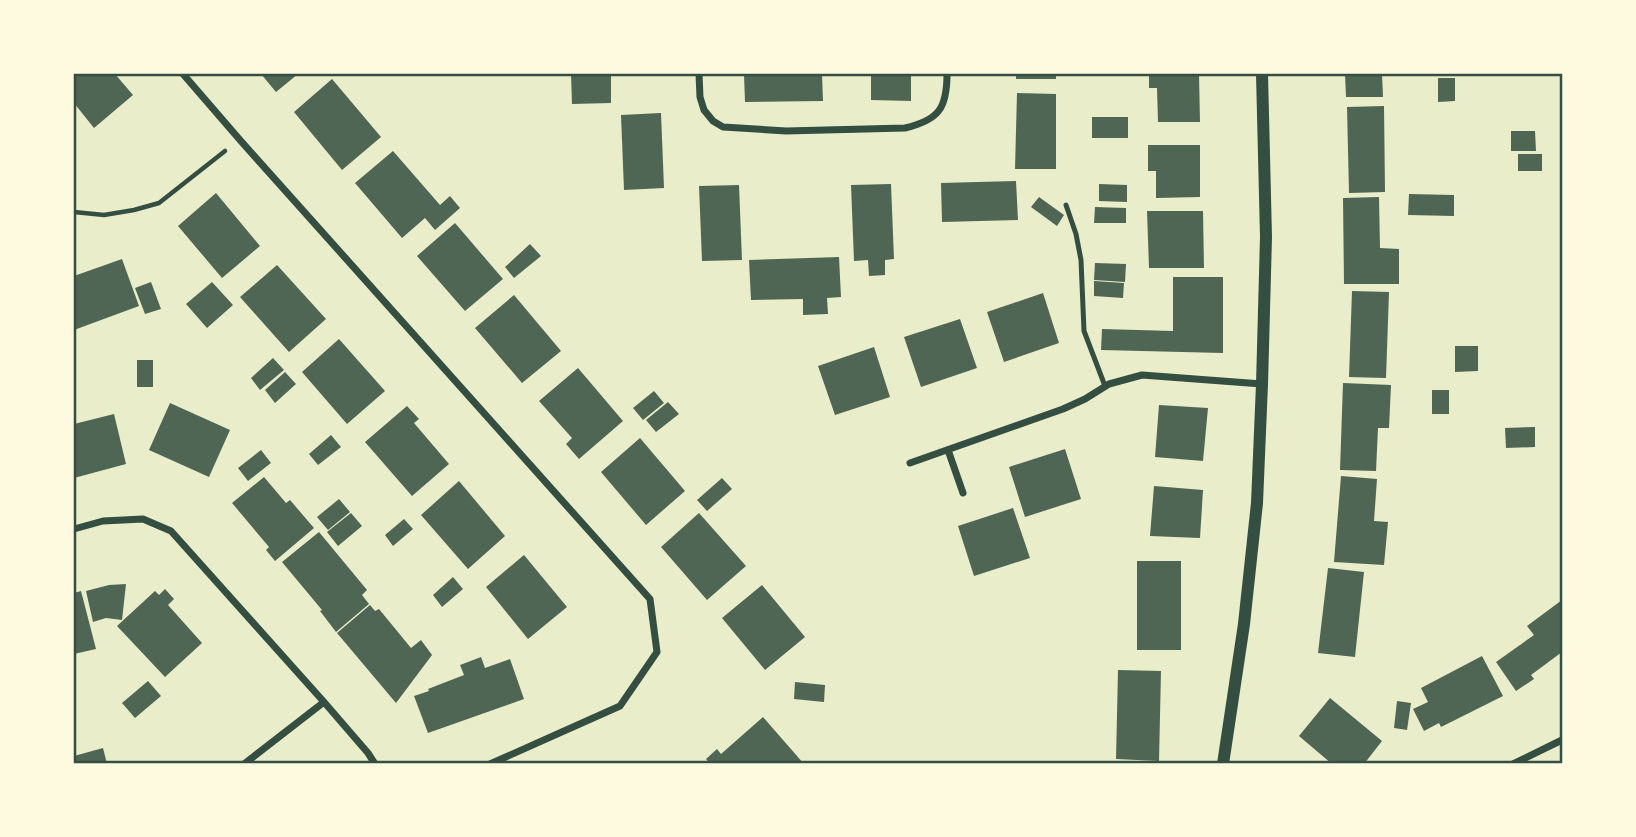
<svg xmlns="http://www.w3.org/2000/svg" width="1636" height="837" viewBox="0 0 1636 837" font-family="'Sofia Sans Condensed',sans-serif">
<rect width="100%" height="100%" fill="#e9edc9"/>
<path fill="#4f6655" d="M74,74H115L133,95L94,128L74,103Z
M261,74H298L276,92Z
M571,74H611V103L572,104Z
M744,74H822L823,101L745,102Z
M871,74H911V101L871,100Z
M1016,74H1056V79H1016Z
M1149,74H1199L1200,122H1158L1157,88H1149Z
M1345,74H1382L1383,97H1346Z
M1438,78H1455V101L1438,102Z
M332,79L381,137L342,170L294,112Z
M1017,93L1056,94V169H1015Z
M1384,106L1385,192L1349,193L1347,107Z
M661,113L664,188L624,190L621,115Z
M1092,117H1128V138H1092Z
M1511,131H1535L1536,151H1511Z
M1148,145H1200V197L1156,198V171H1148Z
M393,151L440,205L450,196L460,208L435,230L425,218L402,238L355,183Z
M1518,154H1542V171H1518Z
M1016,181L1018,220L942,222L941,183Z
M891,184L894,259L885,260V275L869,276L868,260L854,261L851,185Z
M1099,184L1127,185V202L1099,201Z
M739,185L742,260L702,261L699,186Z
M216,193L260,246L222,278L178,226Z
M1409,194L1454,195V216L1408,215Z
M1039,197L1064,215L1057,226L1031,207Z
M1379,197L1380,248L1399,249V284H1344L1343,198Z
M1095,207L1126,208V223H1094Z
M1147,211H1203L1204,268H1149Z
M455,223L503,279L465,311L417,256Z
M530,244L541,256L514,278L505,267Z
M839,257L841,297L827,298L828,314L803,315V299L751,300L749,260Z
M122,259L139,306L74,330V276Z
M1095,263L1126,264L1125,282L1094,280Z
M277,265L326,319L289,352L240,297Z
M1173,277H1223V353L1101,350L1102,329L1173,331Z
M1094,281L1124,283L1123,298L1094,296Z
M151,282L161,309L145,314L135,288Z
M212,282L233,305L207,328L186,304Z
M1352,291L1389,292L1386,378L1349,377Z
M1043,293L1059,343L1004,362L987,312Z
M514,295L561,351L522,383L475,328Z
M960,319L977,368L921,387L904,337Z
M339,339L385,391L347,424L302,372Z
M1455,346H1478V371L1455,372Z
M874,347L890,397L835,415L818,366Z
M273,358L284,370L260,390L251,378Z
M137,360H153V387H137Z
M578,368L623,421L579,459L566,444L572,438L539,401Z
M285,372L296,384L275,403L265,390Z
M1343,383L1391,385L1389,428H1378L1376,471L1340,470Z
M1432,390H1449V414H1432Z
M654,391L664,403L643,420L633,408Z
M668,402L679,414L656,432L646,420Z
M170,403L230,430L209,477L149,450Z
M1159,405L1208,408L1203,461L1155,457Z
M407,406L419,419L414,423L449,464L412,496L365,442Z
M114,414L126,464L74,478V424Z
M1535,427V447L1506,448L1505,428Z
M331,435L341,447L318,465L309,454Z
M640,438L685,491L646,525L601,472Z
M1065,449L1081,499L1025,517L1009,467Z
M261,450L271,463L248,481L238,468Z
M1341,476L1377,479L1374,521L1388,522L1384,565L1334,562Z
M264,477L286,503L290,500L314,528L275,561L266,550L269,547L232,503Z
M722,478L732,489L707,511L697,500Z
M459,481L505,536L468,569L421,515Z
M1154,486L1203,490L1200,538L1150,536Z
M339,499L350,512L328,530L317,517Z
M1013,508L1030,558L974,576L958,526Z
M351,513L362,526L338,546L327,532Z
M699,513L746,566L707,600L661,547Z
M404,519L413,529L393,546L385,535Z
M319,532L367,590L362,595L369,604L336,632L320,611L322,610L282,562Z
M524,555L567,607L528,639L486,587Z
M1137,561H1181V650H1137Z
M1328,568L1364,572L1355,657L1318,653Z
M453,577L463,589L442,607L433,595Z
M126,584L122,620L106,618L93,622L86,591L109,585Z
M762,585L805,637L765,670L722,618Z
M165,589L174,599L168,605L202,643L165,677L117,626L155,591L159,595Z
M81,591L96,649L74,654V593Z
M1562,600V652L1531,675L1534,679L1516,691L1496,662L1534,635L1527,626Z
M370,605L375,611L379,609L411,648L421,640L432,655L396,703L337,633Z
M1482,656L1503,696L1441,727L1439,723L1424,731L1413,709L1428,702L1421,688Z
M481,657L485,668L510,659L524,699L428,733L414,696L429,691L428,689L464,675L460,665Z
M1118,670L1161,671L1159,761L1116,759Z
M148,681L161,696L135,718L122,703Z
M795,682L825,685L824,702L794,699Z
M1330,698L1382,741L1364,764H1332L1299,736Z
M1397,701L1411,703L1407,730L1394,728Z
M763,717L804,764H710L706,759L717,749L721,754Z
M103,748L107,764H74V756Z"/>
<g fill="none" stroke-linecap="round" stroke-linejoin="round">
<path stroke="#344e41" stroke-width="4.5" d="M74,212L104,215L134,210L159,203L225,151"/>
<path stroke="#344e41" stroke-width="5" d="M1066,205L1076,234L1081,260L1084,331L1105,386"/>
<path stroke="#344e41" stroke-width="7" d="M183,74L240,140L650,599L657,652L620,706L490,764
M699,74L700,97L704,110L713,121L723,127L786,131L905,128C939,120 947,108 947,74
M948,450L963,493
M910,463L1063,409L1085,399L1109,384L1142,375L1262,384
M74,529L103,521L143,519L171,531L324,702L368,753L375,764
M244,764L324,702
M1513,764L1562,740"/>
<path stroke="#344e41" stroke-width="12" d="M1223,764L1244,624L1257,503L1262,384L1266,237L1262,74"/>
</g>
<rect width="1636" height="837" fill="none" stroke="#fefae0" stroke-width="150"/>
<rect x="75" y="75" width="1486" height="687" fill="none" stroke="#344e41" stroke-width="2.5"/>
</svg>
